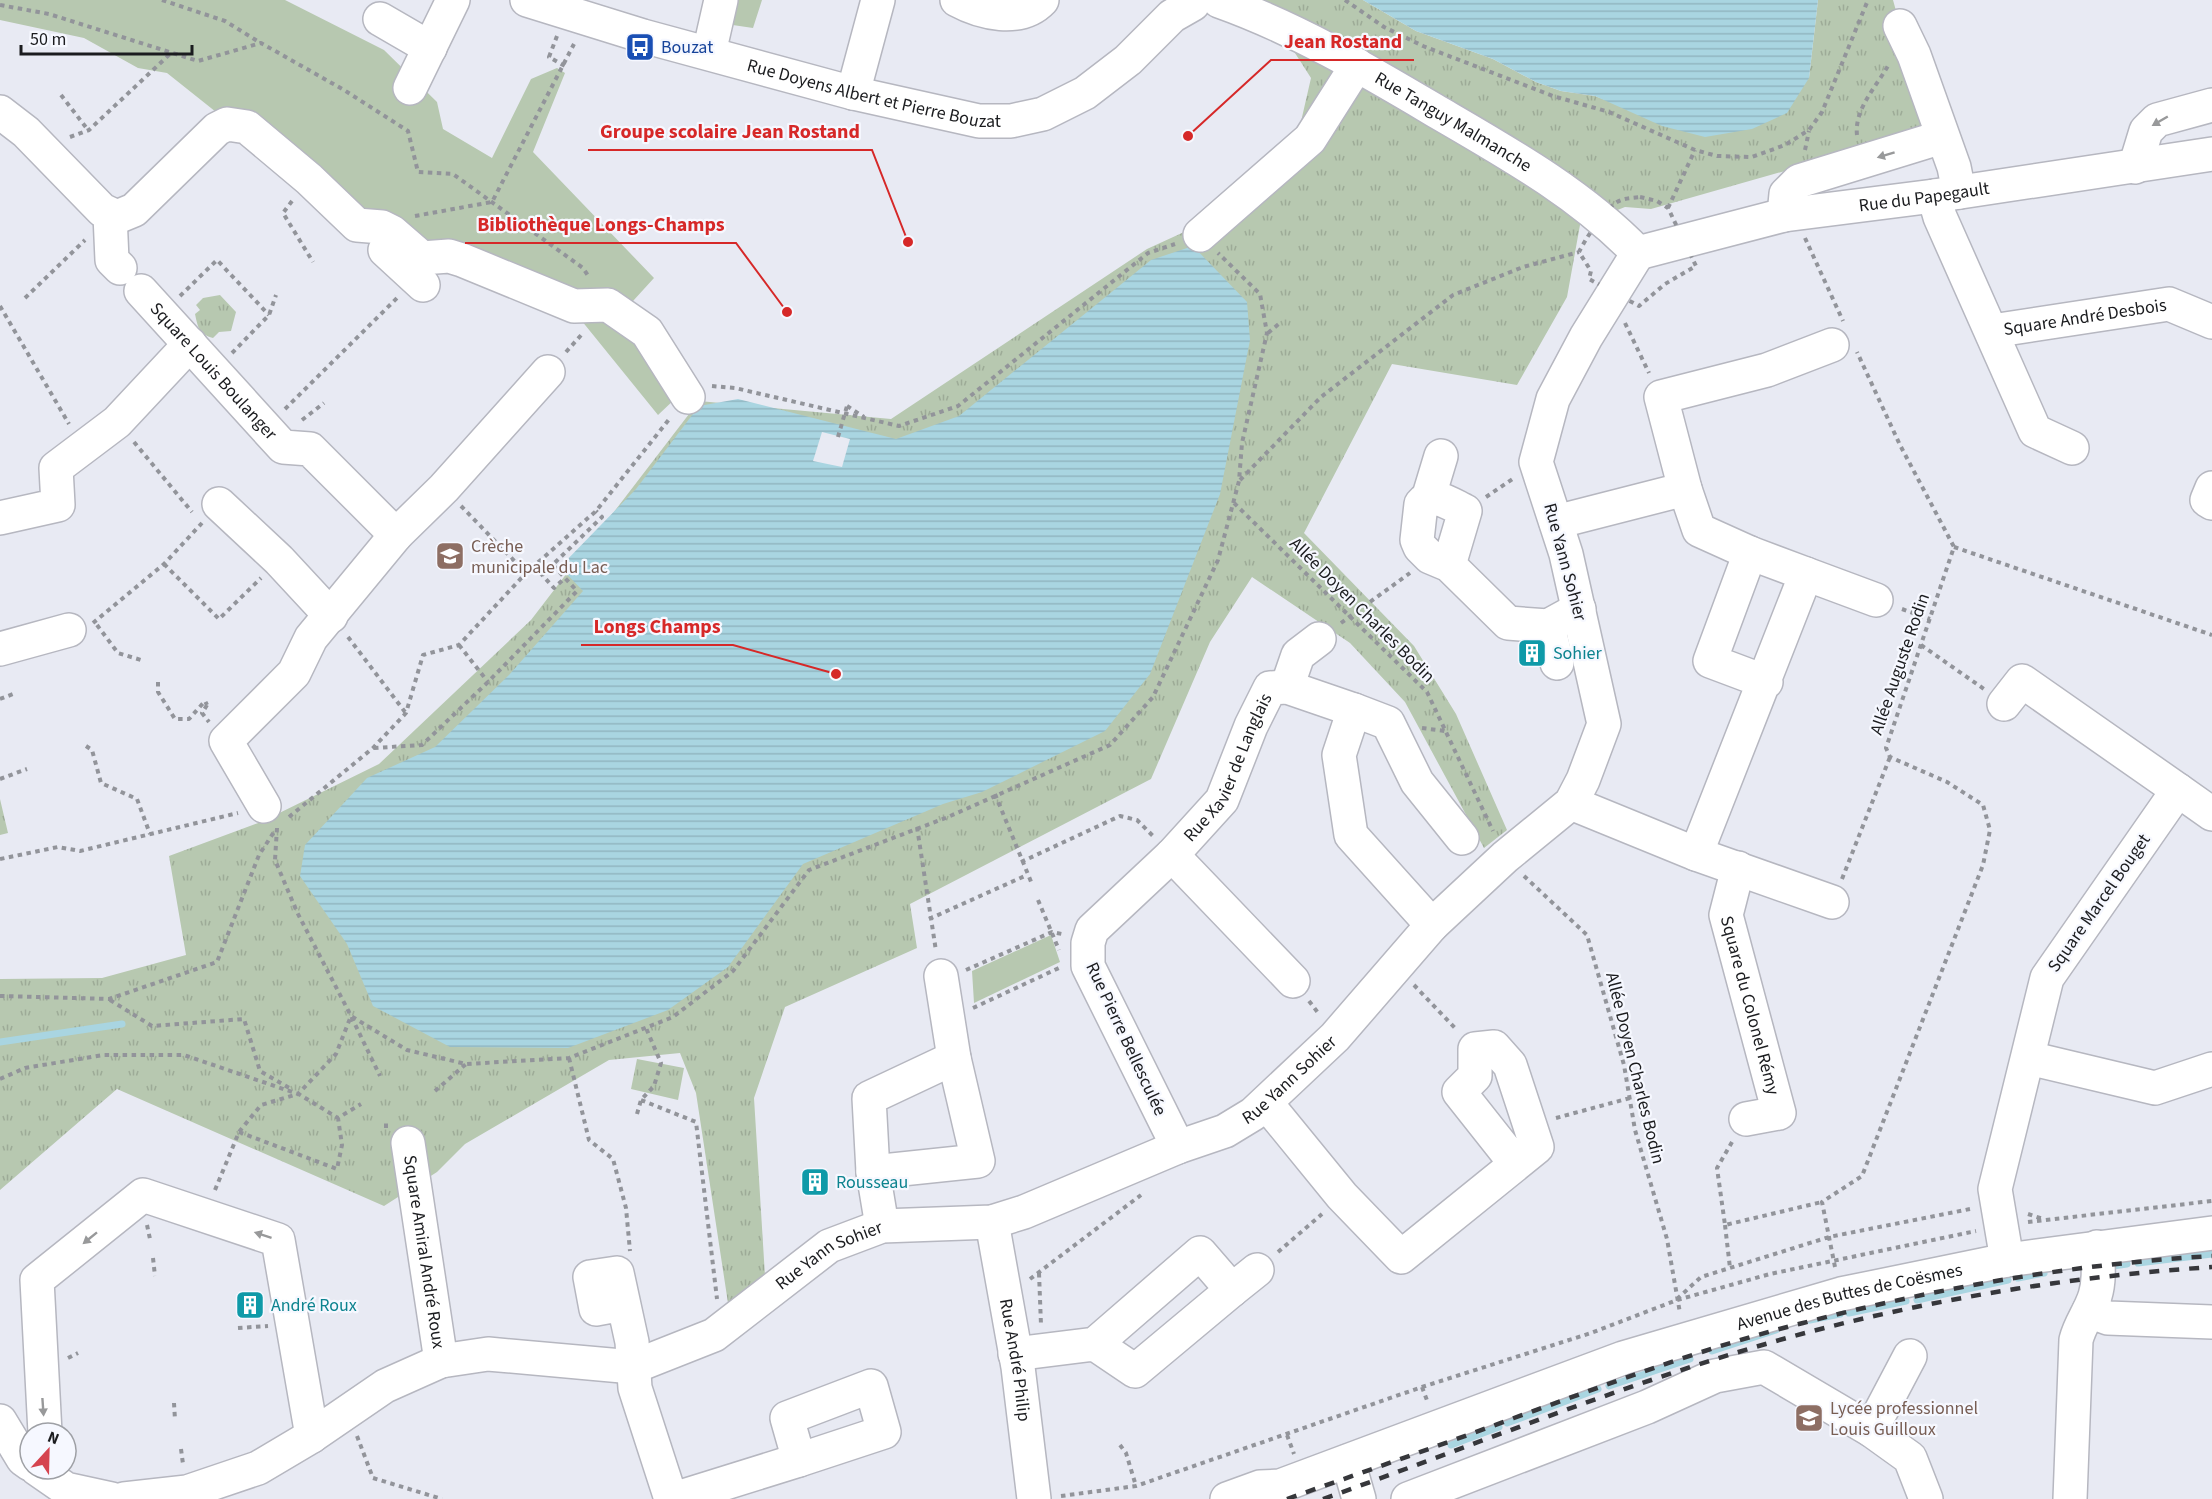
<svg xmlns="http://www.w3.org/2000/svg" width="2212" height="1499" viewBox="0 0 2212 1499" font-family="'Source Sans 3',sans-serif">
<defs>
<pattern id="park-tufts" width="24" height="20" patternUnits="userSpaceOnUse" patternTransform="scale(1.5)"><rect width="24" height="20" fill="#b7c8b0"/><path d="M3 7l-1-3M5 7V3M7 7l1-3M15 17l-1-3M17 17v-4M19 17l1-3" fill="none" stroke="#9dab97"/></pattern>
<pattern id="water-rules" width="6" height="5" patternUnits="userSpaceOnUse" patternTransform="scale(1.5)"><rect width="6" height="5" fill="#a9d5e1"/><path d="M0 2.5h6" fill="none" stroke="#91b6c1"/></pattern>
</defs>
<rect width="100%" height="100%" fill="#e8eaf3"/>
<path fill="#b7c8b0" d="M0,0H285L384,50L437,102L443,129L492,158L531,79L557,68L565,73L533,152L654,278L633,301L676,398L658,415L577,315L462,275L340,198L216,112L167,73L138,68L84,38L0,20Z
M731,0H762L753,28L726,24Z
M1051,935L1060,962L974,1003L972,971Z"/>
<path fill="url(#park-tufts)" d="M1261,0H1363L1416,31L1493,59L1536,82L1561,91L1595,96L1616,104L1809,78L1818,0H1893L1929,130L1651,209L1625,207L1580,225L1567,297L1517,385L1392,364L1304,533L1414,646L1456,714L1507,830L1484,848L1405,702L1350,643L1252,577L1210,642L1151,779L910,904L917,948L785,1007L754,1098L765,1276L728,1303L696,1093L680,1053L609,1060L465,1144L437,1172L384,1206L117,1089L0,1190V979L102,978L186,955L169,856L261,822L379,764L531,620L699,401L891,419L1147,249L1195,227L1297,139L1311,78Z
M220,295L236,312L231,331L219,332L213,338C199,334 198,328 195,314L200,310L196,305L203,298Z
M0,799L8,833L0,835Z
M637,1059L684,1068L678,1100L631,1089Z"/>
<path fill="url(#water-rules)" d="M1363,0H1818L1809,78L1787,113L1752,129L1705,137L1662,126L1595,96L1561,91L1536,82L1493,59L1416,31Z
M1193,246L1247,302L1250,340L1220,494L1150,674L1105,731L982,792L943,804L803,864L728,967L668,1010L568,1048L450,1047L373,1006L347,944L300,876L305,845L367,778L435,747L509,675L583,591L560,567L636,489L699,406L738,399L896,439L959,416L1151,260Z"/>
<path fill="#e8eaf3" d="M822,432L850,439L842,467L813,461Z"/>
<g fill="none" stroke-linecap="round" stroke-linejoin="round">
<path stroke="#a9d5e1" stroke-width="7" d="M0,1042L122,1024
M2138,1263L2212,1254
M2106,1267L2127,1264
M2018,1278L2044,1273
M1917,1300L2008,1280
M1849,1313L1906,1301
M1810,1320L1840,1314
M1712,1351L1776,1330
M1609,1386L1690,1359
M1507,1423L1598,1389
M1451,1445L1499,1427"/>
<g stroke="#b6b7c0" stroke-width="36">
<g id="minor">
<path id="s1" d="M527,0L643,36L853,93L979,121H1011L1043,114L1085,93L1128,60L1172,16L1193,4"/>
<path d="M957,0C981,13 1020,23 1042,0"/>
<path id="s2" d="M1219,1C1295,28 1365,69 1434,110C1506,152 1580,193 1638,253"/>
<path d="M380,19L430,48"/>
<path d="M1900,26L1914,55L1954,167L1959,192"/>
<path d="M709,53L721,0"/>
<path d="M410,88L453,0"/>
<path d="M853,93L878,0"/>
<path d="M0,112L26,132L102,210L117,217L134,210L217,129L227,124L247,127L309,179L357,225L382,227L392,232L422,258L449,256L462,260L574,306L608,305L647,332L688,397"/>
<path d="M2135,167L2146,131L2157,120L2212,105"/>
<path d="M1934,196L1940,217L2035,431L2072,448"/>
<path d="M110,215L112,260L120,268"/>
<path d="M1784,215L1786,194L1799,181L1942,137"/>
<path d="M1200,235L1310,139L1357,65"/>
<path d="M385,250L423,285"/>
<path id="s3" d="M1638,253L1784,215L1934,196L2212,154"/>
<path id="s4" d="M141,291L283,447L310,449L396,535"/>
<path id="s5" d="M1992,331L2169,304L2212,322"/>
<path d="M2212,488L2207,500L2212,503"/>
<path d="M1428,499L1441,456"/>
<path d="M219,504L279,560L331,616"/>
<path d="M0,518L58,505L56,468L117,422L190,344"/>
<path d="M1556,522L1685,489"/>
<path d="M1750,553L1699,530L1685,489L1661,397L1767,370L1832,345"/>
<path d="M1449,565L1465,511C1452,505 1432,490 1421,504L1417,540L1420,547L1430,557L1449,565L1508,623L1548,626L1579,609"/>
<path d="M1806,574L1876,600"/>
<path d="M1548,626L1557,663"/>
<path d="M0,649L69,630"/>
<path d="M1766,682L1710,661L1750,553L1806,574L1696,854L1832,902"/>
<path d="M1287,687L1298,655L1319,639"/>
<path d="M2004,704L2022,681L2178,790L2047,978L1995,1189L2007,1260"/>
<path d="M1354,710L1388,723L1417,782L1462,838"/>
<path d="M2178,790L2212,814"/>
<path d="M1571,803L1696,854"/>
<path d="M264,806L226,741L294,673L311,638L396,535L444,488L548,372"/>
<path d="M1172,855L1293,981"/>
<path id="s6" d="M1738,868L1726,915L1779,1113L1746,1119"/>
<path d="M2029,1058L2155,1088L2212,1069"/>
<path d="M1266,1103L1342,1196L1401,1257L1516,1164L1459,1092L1475,1076V1049L1494,1047L1510,1065L1537,1147L1516,1164"/>
<path id="s7" d="M408,1143L441,1361"/>
<path id="s8" d="M1178,1147L1088,966V943L1092,930L1172,855L1222,800L1251,726L1270,688L1287,687L1354,710L1339,755L1351,835L1432,925"/>
<path d="M873,1172L869,1098L954,1058"/>
<path id="s9" d="M992,1222L1018,1367L1034,1499"/>
<path d="M882,1226L873,1172L978,1161L954,1058L941,976"/>
<path d="M1232,1290L1257,1270"/>
<path d="M623,1304L596,1309L590,1277L617,1273L632,1342L635,1388L671,1499"/>
<path d="M2089,1311L2108,1318L2212,1322"/>
<path d="M1015,1354L1095,1344L1135,1371L1232,1290L1200,1253L1095,1344"/>
<path d="M871,1386L884,1432L799,1460L787,1418Z"/>
<path d="M0,1421L23,1459L30,1464"/>
<path d="M1871,1430L1910,1356"/>
<path d="M45,1433L37,1280L143,1195L278,1240L312,1436"/>
<path d="M1348,1461L1359,1499"/>
<path d="M37,1469L66,1489L112,1499"/>
<path id="s10" d="M124,1499L187,1492L258,1468L312,1436L385,1386L441,1361L488,1354L633,1367L714,1335L829,1246L882,1226L992,1222L1024,1212L1178,1147L1225,1131L1253,1114L1335,1037L1432,925L1505,857L1571,803L1583,780L1604,724L1566,554L1536,462L1553,399L1586,337L1638,253"/>
<path d="M674,1499L799,1460"/>
<path d="M1408,1499L1647,1407L1715,1376L1764,1367L1871,1430L1910,1458L1926,1499"/>
<path d="M2070,1499L2076,1340C2080,1324 2090,1312 2095,1296C2100,1280 2098,1264 2097,1247"/>
</g>
</g>
<g stroke="#b6b7c0" stroke-width="36">
<g id="major">
<path id="s11" d="M1227,1499L1260,1487L1280,1486L1623,1358L1841,1294L2007,1260L2212,1233"/>
</g>
</g>
<path stroke="#92949a" stroke-width="4" stroke-dasharray="4.5 4.5" stroke-linecap="butt" d="M162,0L225,21L259,42
M1345,0L1384,27L1423,46L1553,96L1609,112L1695,150L1717,156L1752,157L1785,145L1809,130L1822,112L1868,0
M0,5L49,14L198,61L261,43L344,90L408,131L418,172L453,174L583,268L589,277
M557,36L549,57L565,66
M61,95L88,130
M1857,135C1854,109 1877,86 1889,64
M70,137L89,130L170,54
M1805,150L1809,131
M1640,197L1657,201L1668,208L1696,266L1665,284L1639,306L1589,279L1591,271L1579,252C1586,238 1604,210 1617,202C1624,198 1632,198 1640,197Z
M292,201L283,213L313,262
M1668,208L1695,150
M415,216L492,202L574,44
M1805,238L1843,321
M180,296L217,260L269,315
M25,298L85,240
M0,306L69,424
M1625,323L1649,373
M1268,333L1281,322
M566,352L583,333
M232,353L269,315L276,295
M712,386L735,388L899,426L958,406L1148,253L1175,244
M847,406L864,417
M285,409L397,298
M302,420L324,403
M134,442L192,512
M1240,480L1321,397L1453,295L1523,267L1579,252
M1486,497L1514,478
M1234,503L1427,692L1493,831
M461,506L526,573
M1954,547L2212,635
M164,564L219,619L261,578
M534,566L554,588L565,578
M542,575L602,517L596,511
M1902,609L1930,619
M93,623L164,564L202,523
M1341,623L1410,573
M97,625L118,653L141,660
M348,637L405,712
M459,645L488,682
M1921,645L1984,689
M158,682V692L175,719H189L205,701L207,705
M0,699L13,694
M207,705L202,713L209,722
M1422,728L1445,731
M86,746L92,750L101,783L137,799L150,834
M374,748L422,745L488,682L577,591L553,565
M0,779L27,769
M995,794L1032,884
M289,817L373,748L406,713L423,655L459,645L526,573L596,511L671,417
M917,827L936,951
M277,828L275,860L297,912L351,1016L407,1050L466,1064L569,1058L673,1017L733,971L809,870L948,817L1110,745L1153,697L1218,560L1239,481L1242,443L1267,333L1260,294L1218,253
M0,859L58,847L80,851L238,813
M1021,862L1120,816L1137,820L1153,836
M1524,876L1587,935L1624,1065L1635,1130L1667,1239L1680,1313
M1842,879L1890,757
M1038,900L1059,950
M929,919L1027,875
M966,970L1052,932L1062,934
M1414,985L1456,1029
M0,996L109,999L217,962L259,855L274,832
M110,1000L152,1026L244,1019L260,1071L291,1089
M1309,1001L1319,1014
M973,1008L1061,967
M569,1058L589,1140L613,1159L626,1208L630,1251
M0,1079L25,1068L103,1055H184L298,1094L336,1054L351,1016L380,1076
M435,1091L466,1064
M297,1093L338,1118L361,1104
M641,1100L696,1122L717,1299
M637,1114L641,1100L654,1086L661,1063L646,1028
M1556,1118L1630,1098
M386,1128V1119
M239,1132L337,1169L342,1145L338,1118
M1732,1142L1717,1168L1725,1225L1822,1202
M215,1190L239,1132L261,1105L298,1094
M2028,1214L2043,1219
M2028,1222L2212,1201
M147,1225L150,1239
M1725,1225L1730,1268
M1278,1252L1322,1214
M153,1258L155,1276
M1835,1267L1822,1202L1862,1176L1983,865L1990,830L1983,805L1947,782L1890,757L1886,748L1954,547L1900,445L1857,352
M1039,1273L1041,1325
M1030,1279L1141,1195
M1677,1299L1701,1277L1829,1237L1970,1209
M238,1328L268,1326
M68,1358L78,1353
M1422,1387L1428,1403
M174,1403L175,1420
M1287,1435L1294,1454
M357,1436L373,1478L442,1499
M1120,1445L1126,1453L1136,1486
M181,1449L183,1464
M1061,1496L1136,1486L1422,1387L1591,1333L1677,1300L1770,1274L1976,1231"/>
<use href="#minor" stroke="#fff" stroke-width="33"/>
<use href="#major" stroke="#fff" stroke-width="33"/>
<path stroke="#36373b" stroke-width="4.5" stroke-dasharray="10 10" stroke-linecap="butt" d="M1287,1499C1363,1472 1439,1446 1514,1418C1609,1384 1705,1347 1803,1323C1937,1288 2073,1264 2212,1256
M1323,1499C1483,1442 1641,1377 1805,1333C1938,1298 2075,1276 2212,1267"/>
<path stroke="#92949a" stroke-width="4" stroke-dasharray="4.5 4.5" stroke-linecap="butt" d="M838,437L847,406"/>
</g>
<defs><path id="oneway-solid" d="M-6-.8H1V-3.2L6.5 0L1 3.2V.8H-6Z" transform="scale(1.5)"/></defs>
<g fill="#98999a">
<use href="#oneway-solid" transform="translate(2160 121) rotate(150)"/>
<use href="#oneway-solid" transform="translate(1886 155) rotate(163)"/>
<use href="#oneway-solid" transform="translate(263 1235) rotate(-162)"/>
<use href="#oneway-solid" transform="translate(90 1238) rotate(141)"/>
<use href="#oneway-solid" transform="translate(43 1407) rotate(86)"/>
</g>
<defs>
<g id="bus-square" transform="scale(1.5)"><rect x="-9" y="-9" width="18" height="18" rx="4" fill="#1a4fb4" stroke="#f6f8ff"/><path d="M-5-6H5V4H4V6H2V4H-2V6H-4V4H-5ZM-3.5-4V0h7V-4ZM-3.5 1.2v1.5H-2V1.2ZM2 1.2v1.5H3.5V1.2Z" fill="#fff"/></g>
<g id="school-square" transform="scale(1.5)"><rect x="-9" y="-9" width="18" height="18" rx="4" fill="#8d6e63" stroke="#f6f8ff"/><path d="M0-5L7-2L0 1L-7-2ZM-4 1L0 2.5L4 1V4Q0 6-4 4Z" fill="#fff"/></g>
<g id="building-square" transform="scale(1.5)"><rect x="-9" y="-9" width="18" height="18" rx="4" fill="#0f9aa8" stroke="#f6f8ff"/><path d="M-4-6H4V6H1V3H-1V6H-4ZM-2.5-4.3h1.7v1.8h-1.7ZM.8-4.3h1.7v1.8H.8ZM-2.5-1h1.7V.8h-1.7ZM.8-1h1.7V.8H.8Z" fill="#fff"/></g>
</defs>
<g fill-rule="evenodd">
<use href="#bus-square" x="640" y="47"/>
<use href="#school-square" x="450" y="556"/>
<use href="#building-square" x="1532" y="653"/>
<use href="#building-square" x="815" y="1182"/>
<use href="#building-square" x="250" y="1305"/>
<use href="#school-square" x="1809" y="1418"/>
</g>
<g text-anchor="middle" dominant-baseline="central" stroke-width="4.5" stroke-linejoin="round" paint-order="stroke">
<g font-size="18" fill="#164399" stroke="#f6f8ff" text-anchor="start">
<text x="661" y="47">Bouzat</text>
</g>
<g font-size="18" fill="#1b1c1f" stroke="#f6f8ff">
<text stroke="none"><textPath href="#s1" startOffset="360">Rue Doyens Albert et Pierre Bouzat</textPath></text>
<text stroke="none"><textPath href="#s2" startOffset="264">Rue Tanguy Malmanche</textPath></text>
<text stroke="none"><textPath href="#s3" startOffset="292">Rue du Papegault</textPath></text>
<text stroke="none"><textPath href="#s5" startOffset="94">Square André Desbois</textPath></text>
<text stroke="none"><textPath href="#s4" startOffset="108">Square Louis Boulanger</textPath></text>
<text transform="translate(1565 562) rotate(75)">Rue Yann Sohier</text>
<text transform="translate(1362 610) rotate(45)">Allée Doyen Charles Bodin</text>
<text transform="translate(1900 664) rotate(-71)">Allée Auguste Rodin</text>
<text stroke="none"><textPath href="#s8" startOffset="454">Rue Xavier de Langlais</textPath></text>
<text transform="translate(2099 903) rotate(-55)">Square Marcel Bouget</text>
<text stroke="none"><textPath href="#s6" startOffset="142">Square du Colonel Rémy</textPath></text>
<text transform="translate(1126 1039) rotate(65)">Rue Pierre Bellesculée</text>
<text transform="translate(1635 1068) rotate(76)">Allée Doyen Charles Bodin</text>
<text stroke="none"><textPath href="#s10" startOffset="1276">Rue Yann Sohier</textPath></text>
<text stroke="none"><textPath href="#s7" startOffset="110">Square Amiral André Roux</textPath></text>
<text stroke="none"><textPath href="#s10" startOffset="772">Rue Yann Sohier</textPath></text>
<text stroke="none"><textPath href="#s11" startOffset="656">Avenue des Buttes de Coësmes</textPath></text>
<text stroke="none"><textPath href="#s9" startOffset="140">Rue André Philip</textPath></text>
</g>
<g font-size="18" fill="#785e54" stroke="#f6f8ff" text-anchor="start">
<text x="471" y="546">Crèche<tspan x="471" dy="21">municipale du Lac</tspan></text>
<text x="1830" y="1408">Lycée professionnel<tspan x="1830" dy="21">Louis Guilloux</tspan></text>
</g>
<g font-size="18" fill="#0d838f" stroke="#f6f8ff" text-anchor="start">
<text x="1553" y="653">Sohier</text>
<text x="836" y="1182">Rousseau</text>
<text x="271" y="1305">André Roux</text>
</g>
</g>
<path fill="none" stroke="#d62828" stroke-width="2" d="M1188 136L1271 60H1414M908 242L872 150H588M787 312L736 243H465M836 674L733 645H581"/>
<g fill="#d62828" stroke="#f6f8ff" stroke-width="2">
<circle cx="1188" cy="136" r="6"/>
<circle cx="908" cy="242" r="6"/>
<circle cx="787" cy="312" r="6"/>
<circle cx="836" cy="674" r="6"/>
</g>
<g font-size="20" text-anchor="middle" font-weight="bold" fill="#d62828" stroke="#f6f8ff" stroke-width="4.5" stroke-linejoin="round" paint-order="stroke">
<text x="1343" y="48">Jean Rostand</text>
<text x="730" y="138">Groupe scolaire Jean Rostand</text>
<text x="601" y="231">Bibliothèque Longs-Champs</text>
<text x="657" y="633">Longs Champs</text>
</g>
<g transform="translate(48 1451) rotate(22)"><circle r="28" fill="#f6f8ff" stroke="#9ea0a5" stroke-width="1.5"/>
<path d="M0-4.5L10 22L0 15L-10 22Z" fill="#d5444f"/>
<text y="-9" font-size="16" font-weight="bold" text-anchor="middle" fill="#1b1c1f">N</text>
</g>
<path d="M21 45v9h171v-9" fill="none" stroke="#1b1c1f" stroke-width="3"/>
<text x="30" y="45" font-size="18" fill="#1b1c1f" stroke="#f6f8ff" stroke-width="4.5" paint-order="stroke">50 m</text>
</svg>
